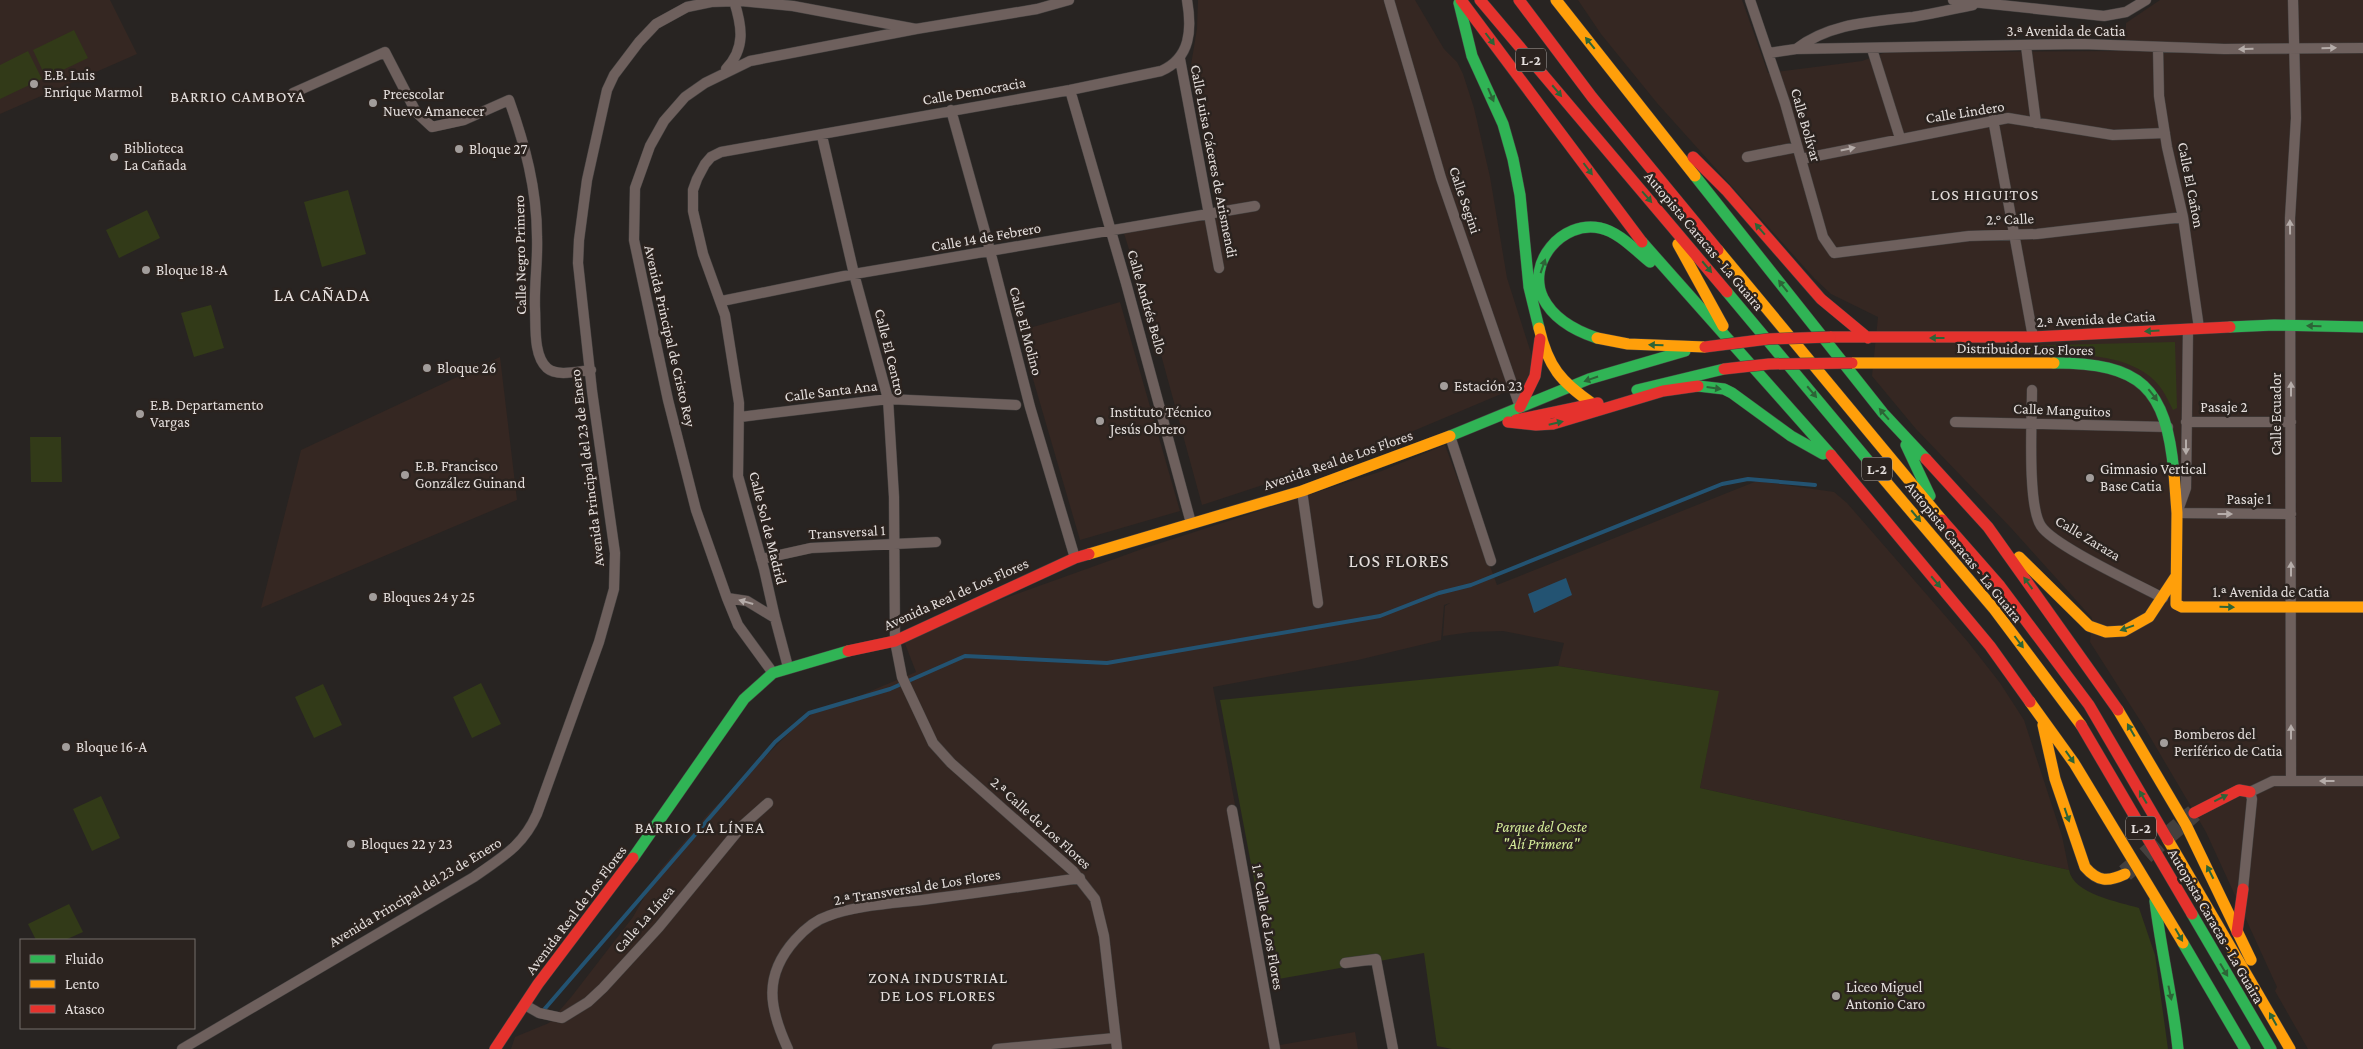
<svg xmlns="http://www.w3.org/2000/svg" width="2363" height="1049" viewBox="0 0 2363 1049" font-family="'Crimson Pro',serif">
<rect width="100%" height="100%" fill="#282422"/>
<path fill="#352722" d="M0,0H110L137,54L0,114Z
M1198,0H1415L1444,49L1457,62L1463,74L1474,108L1490,177L1507,278L1539,378L1361,453L1202,505L1154,329L1122,227L1221,208L1191,65L1197,29Z
M1578,0H1742L1768,73L1862,61L1886,52L2125,51L2126,23L2160,0H2363V1049H2308L2275,991L2277,987L2206,832L2143,725L2090,642L2092,618L2012,529L1916,429L1872,376L1878,317L1831,294L1814,278L1657,103L1601,34Z
M1120,302L1180,511L1080,540L1019,331Z
M500,357L517,500L261,608L301,450Z
M1445,445L1497,585L1757,481L1834,492L1847,503L1968,642L2000,683L2024,720L2062,836L2069,870L1700,788L1718,691L1558,666L1564,643L1503,631L1471,632L1443,636L1445,606L1450,603L1444,605L1441,640L1358,660L1213,687L1280,1045L1355,1032L1358,1049H511L515,1037L549,1023L572,996L633,917L659,871L708,814L802,720L818,711L835,706L916,672L904,641L986,605L1142,549L1379,472Z"/>
<path fill="#323a18" d="M74,30L88,58L46,78L33,50Z
M28,51L42,79L0,99V65Z
M348,190L366,254L322,267L304,202Z
M147,210L160,238L119,258L106,230Z
M211,305L224,348L194,357L181,313Z
M2175,342L2177,408L2173,410C2168,400 2163,389 2155,381C2120,347 2051,355 2006,354V346Z
M30,437H61L62,482H31Z
M1558,666L1719,691L1700,788L2069,870C2073,894 2119,902 2139,908L2155,955L2168,1049H1452L1437,1046L1424,953L1273,980L1220,700Z
M481,683L501,724L472,738L453,697Z
M323,684L342,725L314,738L295,697Z
M101,796L120,838L92,851L73,809Z
M69,904L83,932L65,940H36L28,924Z"/>
<path fill="#235372" d="M1566,578L1572,595L1534,613L1528,594Z"/>
<g fill="none" stroke-linecap="round" stroke-linejoin="round">
<path stroke="#235372" stroke-width="4" d="M542,1012L775,742L809,713L890,689L965,656L1107,663L1380,616L1439,593L1471,585L1722,484L1748,479L1815,485"/>
<path stroke="#44403e" stroke-width="18" stroke-dasharray="18 9" stroke-linecap="butt" d="M2125,873L2194,813"/>
<g stroke="#454241" stroke-width="11">
<path id="street" d="M1389,0L1441,178L1520,407
M1750,0L1785,103L1823,237L1834,253L1969,236L2037,234L2183,217
M1953,0L2104,16L2126,12L2146,0
M2026,46L2036,123
M2158,47L2159,96L2167,147L2183,217L2199,328
M1796,49C1830,23 1871,22 1913,17C1933,14 1953,9 1973,5
M1872,49L1900,138
M1769,53L1796,49L2082,44L2224,49L2363,48
M1180,59L1219,268
M726,69C746,48 742,26 734,1
M1070,90L1126,283L1191,523
M293,93L385,52L416,112L432,127L464,120L509,100C525,145 537,189 537,237C538,261 534,285 535,309C536,326 533,355 547,368C557,377 579,371 591,370
M951,110L987,239L1030,407L1075,558
M1993,119L2033,337
M822,136L854,274L888,399L894,497L895,641L902,677L933,743L951,763L1073,871L1095,899L1104,936L1117,1049
M1747,157L1797,147
M1801,159L2008,118L2113,135L2165,133
M722,301L854,274L1255,206
M2188,329L2186,488L2177,513L2291,514
M2032,390C2032,418 2027,505 2041,526C2054,546 2137,584 2163,598
M740,417L888,399L1016,405
M1955,422L2168,427
M2186,422H2291
M1450,436L1491,561
M1302,491L1318,603
M761,559L811,548L936,542
M727,598L747,601L775,618L788,667
M775,618L764,569L738,476L739,403L725,315L703,254L693,211V190L697,179L705,164L711,157L721,152L1070,90L1161,71C1191,58 1192,29 1187,0
M773,673L738,625L727,598L696,510L668,400L634,240L635,188L650,146L664,121L685,97L705,83L750,61L916,29L1037,9L1069,0
M2291,781L2290,218L2296,118L2293,0
M1232,810L1275,1049
M2243,889L2252,799L2250,792L2273,781H2363
M1345,963L1376,959L1393,1049
M525,1005L539,1013L562,1018L588,1002L603,988L659,927L742,826L768,803
M182,1049L474,877C502,857 523,846 537,814L599,642L614,589L615,553L592,391L578,263L579,240L587,180L607,90L614,75L639,42L656,24L687,7L711,2L741,1L793,6L916,29
M788,1049C769,1008 763,976 795,940C804,930 815,920 828,916C858,904 905,903 937,898C985,892 1033,885 1080,878
M997,1049L1115,1038"/>
</g>
<g stroke="#454241" stroke-width="12">
<path id="fast" d="M1459,3L1472,56L1503,124L1513,159L1520,195L1529,287L1539,328
M1695,176L1883,413L1926,459
M1642,242L1831,455
M1727,292L1876,470
M2230,327L2274,325L2363,327
M1597,338C1576,331 1554,320 1543,298C1526,263 1562,220 1600,228C1619,232 1635,250 1650,262
M2054,363C2141,363 2166,387 2174,473
M1698,386L1724,389L1732,393L1791,436L1823,454
M1637,390L1724,369
M1450,436L1589,379L1685,351
M1906,445L1930,496
M633,858L744,699L773,673L848,651
M2155,901C2161,951 2173,999 2178,1049
M2192,914L2271,1049
M2183,943L2245,1049"/>
</g>
<g stroke="#454241" stroke-width="12">
<path id="slow" d="M1556,0L1695,176
M1678,244L1723,326
M1718,250L1942,520
M1539,328C1548,367 1561,382 1593,404
M1597,338L1628,344L1705,347
M1852,363H2054
M1876,470L1994,609L2081,725
M2174,473L2177,513L2176,604L2182,607H2363
M1089,554L1302,491L1450,436
M2019,557L2089,626L2106,632L2124,631L2149,617L2176,576
M2030,702L2074,763L2183,943
M2118,710L2186,825L2251,960
M2043,725L2055,779L2085,867C2098,882 2108,882 2125,874
M2168,840L2290,1049"/>
</g>
<g stroke="#454241" stroke-width="12">
<path id="jam" d="M1461,0L1642,242
M1480,0L1727,292
M1519,0L1592,97L1718,250
M1693,157L1726,190L1821,299L1868,338
M1830,337H2033L2230,327
M1520,407L1535,376L1540,339
M1516,420L1598,403
M1508,422L1536,425L1553,424L1663,391L1698,386
M1831,455L1990,646L2030,702
M1926,459L1988,527L2118,710
M1942,520L2000,586L2089,705L2168,840
M848,651L895,641L1075,558L1089,554
M2081,725L2192,914
M2194,813L2239,790L2250,792
M2237,932L2243,889
M495,1049L538,984L633,858"/>
</g>
<use href="#street" stroke="#6e605d" stroke-width="10"/>
<use href="#fast" stroke="#30b455" stroke-width="11"/>
<use href="#slow" stroke="#ff9f0a" stroke-width="11"/>
<use href="#jam" stroke="#e5322d" stroke-width="11"/>
<g stroke="#454241" stroke-width="12" stroke-linecap="butt">
<path id="jam-bridge" d="M1705,347L1768,339L1830,337
M1724,369L1769,364L1852,363"/>
</g>
<use href="#jam-bridge" stroke="#e5322d" stroke-width="11"/>
</g>
<defs><path id="oneway-solid" d="M-6-.8H1V-3.2L6.5 0L1 3.2V.8H-6Z" transform="scale(1.25)"/></defs>
<g fill="#2d6437">
<use href="#oneway-solid" transform="translate(1490 39) rotate(53)"/>
<use href="#oneway-solid" transform="translate(1590 43) rotate(-129)"/>
<use href="#oneway-solid" transform="translate(1557 91) rotate(50)"/>
<use href="#oneway-solid" transform="translate(1491 95) rotate(67)"/>
<use href="#oneway-solid" transform="translate(1588 169) rotate(53)"/>
<use href="#oneway-solid" transform="translate(1647 197) rotate(49)"/>
<use href="#oneway-solid" transform="translate(1760 229) rotate(-131)"/>
<use href="#oneway-solid" transform="translate(1543 266) rotate(-71)"/>
<use href="#oneway-solid" transform="translate(1707 267) rotate(50)"/>
<use href="#oneway-solid" transform="translate(1783 286) rotate(-128)"/>
<use href="#oneway-solid" transform="translate(2314 326) rotate(-178)"/>
<use href="#oneway-solid" transform="translate(2152 331) rotate(177)"/>
<use href="#oneway-solid" transform="translate(1937 338) rotate(180)"/>
<use href="#oneway-solid" transform="translate(1656 345) rotate(-178)"/>
<use href="#oneway-solid" transform="translate(1591 379) rotate(161)"/>
<use href="#oneway-solid" transform="translate(1714 388) rotate(8)"/>
<use href="#oneway-solid" transform="translate(1812 392) rotate(50)"/>
<use href="#oneway-solid" transform="translate(2153 395) rotate(52)"/>
<use href="#oneway-solid" transform="translate(1884 414) rotate(-131)"/>
<use href="#oneway-solid" transform="translate(1556 423) rotate(-13)"/>
<use href="#oneway-solid" transform="translate(1916 516) rotate(50)"/>
<use href="#oneway-solid" transform="translate(1936 582) rotate(50)"/>
<use href="#oneway-solid" transform="translate(2028 583) rotate(-126)"/>
<use href="#oneway-solid" transform="translate(2227 607) rotate(1)"/>
<use href="#oneway-solid" transform="translate(2127 628) rotate(160)"/>
<use href="#oneway-solid" transform="translate(2019 642) rotate(53)"/>
<use href="#oneway-solid" transform="translate(2131 730) rotate(-120)"/>
<use href="#oneway-solid" transform="translate(2070 757) rotate(55)"/>
<use href="#oneway-solid" transform="translate(2143 797) rotate(-120)"/>
<use href="#oneway-solid" transform="translate(2221 798) rotate(-26)"/>
<use href="#oneway-solid" transform="translate(2067 815) rotate(71)"/>
<use href="#oneway-solid" transform="translate(2210 872) rotate(-117)"/>
<use href="#oneway-solid" transform="translate(2179 935) rotate(60)"/>
<use href="#oneway-solid" transform="translate(2224 970) rotate(59)"/>
<use href="#oneway-solid" transform="translate(2170 993) rotate(78)"/>
<use href="#oneway-solid" transform="translate(2273 1019) rotate(-119)"/>
</g>
<g fill="#b5aca9">
<use href="#oneway-solid" transform="translate(2329 48) rotate(-1)"/>
<use href="#oneway-solid" transform="translate(2246 49) rotate(179)"/>
<use href="#oneway-solid" transform="translate(1848 149) rotate(-12)"/>
<use href="#oneway-solid" transform="translate(2290 227) rotate(-91)"/>
<use href="#oneway-solid" transform="translate(2291 389) rotate(-90)"/>
<use href="#oneway-solid" transform="translate(2186 447) rotate(90)"/>
<use href="#oneway-solid" transform="translate(2225 514)"/>
<use href="#oneway-solid" transform="translate(2291 569) rotate(-90)"/>
<use href="#oneway-solid" transform="translate(746 602) rotate(-164)"/>
<use href="#oneway-solid" transform="translate(2291 732) rotate(-90)"/>
<use href="#oneway-solid" transform="translate(2327 781) rotate(-180)"/>
</g>
<g fill="#a29d9b" stroke="#2b231f" stroke-width="2">
<circle cx="34" cy="84" r="5"/>
<circle cx="373" cy="103" r="5"/>
<circle cx="459" cy="149" r="5"/>
<circle cx="114" cy="157" r="5"/>
<circle cx="146" cy="270" r="5"/>
<circle cx="427" cy="368" r="5"/>
<circle cx="1444" cy="386" r="5"/>
<circle cx="140" cy="414" r="5"/>
<circle cx="1100" cy="421" r="5"/>
<circle cx="405" cy="475" r="5"/>
<circle cx="2090" cy="478" r="5"/>
<circle cx="373" cy="597" r="5"/>
<circle cx="2164" cy="743" r="5"/>
<circle cx="66" cy="747" r="5"/>
<circle cx="351" cy="844" r="5"/>
<circle cx="1836" cy="996" r="5"/>
</g>
<g text-anchor="middle" dominant-baseline="central" stroke-width="5" stroke-linejoin="round" paint-order="stroke">
<g fill="#2b231f" stroke="#aca6a3" stroke-width="1">
<rect x="1516" y="48.5" width="30" height="23" rx="4"/>
<rect x="1862" y="457.5" width="30" height="23" rx="4"/>
<rect x="2126" y="816.5" width="30" height="23" rx="4"/>
</g>
<g font-size="14" font-weight="bold" fill="#e4dedc">
<text x="1531" y="60">L-2</text>
<text x="1877" y="469">L-2</text>
<text x="2141" y="828">L-2</text>
</g>
<g font-size="15" fill="#e4dedc" stroke="#2b231f">
<text x="2066" y="31">3.ª Avenida de Catia</text>
<text transform="translate(974 91) rotate(-10)">Calle Democracia</text>
<text transform="translate(1965 112) rotate(-9)">Calle Lindero</text>
<text transform="translate(1806 125) rotate(74)">Calle Bolívar</text>
<text transform="translate(1214 161) rotate(79)">Calle Luisa Cáceres de Arismendi</text>
<text transform="translate(2191 185) rotate(79)">Calle El Cañon</text>
<text transform="translate(1465 200) rotate(71)">Calle Segini</text>
<text transform="translate(2010 219) rotate(-2)">2.° Calle</text>
<text transform="translate(986 237) rotate(-10)">Calle 14 de Febrero</text>
<text transform="translate(1704 241) rotate(50)">Autopista Caracas - La Guaira</text>
<text transform="translate(520 255) rotate(-91)">Calle Negro Primero</text>
<text transform="translate(1147 302) rotate(74)">Calle Andrés Bello</text>
<text transform="translate(2096 319) rotate(-3)">2.ª Avenida de Catia</text>
<text transform="translate(1026 331) rotate(75)">Calle El Molino</text>
<text transform="translate(670 336) rotate(77)">Avenida Principal de Cristo Rey</text>
<text transform="translate(2025 349) rotate(1)">Distribuidor Los Flores</text>
<text transform="translate(890 352) rotate(76)">Calle El Centro</text>
<text transform="translate(831 391) rotate(-7)">Calle Santa Ana</text>
<text x="2224" y="407">Pasaje 2</text>
<text transform="translate(2062 410) rotate(2)">Calle Manguitos</text>
<text transform="translate(2276 414) rotate(-90)">Calle Ecuador</text>
<text transform="translate(1338 460) rotate(-19)">Avenida Real de Los Flores</text>
<text transform="translate(587 468) rotate(-97)">Avenida Principal del 23 de Enero</text>
<text x="2249" y="499">Pasaje 1</text>
<text transform="translate(768 528) rotate(76)">Calle Sol de Madrid</text>
<text transform="translate(847 532) rotate(-3)">Transversal 1</text>
<text transform="translate(2088 538) rotate(31)">Calle Zaraza</text>
<text transform="translate(1964 552) rotate(51)">Autopista Caracas - La Guaira</text>
<text x="2271" y="592">1.ª Avenida de Catia</text>
<text transform="translate(956 594) rotate(-24)">Avenida Real de Los Flores</text>
<text transform="translate(1041 823) rotate(42)">2.ª Calle de Los Flores</text>
<text transform="translate(917 887) rotate(-9)">2.ª Transversal de Los Flores</text>
<text transform="translate(415 892) rotate(-31)">Avenida Principal del 23 de Enero</text>
<text transform="translate(576 910) rotate(-53)">Avenida Real de Los Flores</text>
<text transform="translate(644 919) rotate(-49)">Calle La Línea</text>
<text transform="translate(2216 926) rotate(60)">Autopista Caracas - La Guaira</text>
<text transform="translate(1268 927) rotate(80)">1.ª Calle de Los Flores</text>
</g>
<g font-size="15" fill="#e4dedc" stroke="#2b231f" text-anchor="start">
<text x="44" y="75">E.B. Luis<tspan x="44" dy="17">Enrique Marmol</tspan></text>
<text x="383" y="94">Preescolar<tspan x="383" dy="17">Nuevo Amanecer</tspan></text>
<text x="124" y="148">Biblioteca<tspan x="124" dy="17">La Cañada</tspan></text>
<text x="469" y="149">Bloque 27</text>
<text x="156" y="270">Bloque 18-A</text>
<text x="437" y="368">Bloque 26</text>
<text x="1454" y="386">Estación 23</text>
<text x="150" y="405">E.B. Departamento<tspan x="150" dy="17">Vargas</tspan></text>
<text x="1110" y="412">Instituto Técnico<tspan x="1110" dy="17">Jesús Obrero</tspan></text>
<text x="415" y="466">E.B. Francisco<tspan x="415" dy="17">González Guinand</tspan></text>
<text x="2100" y="469">Gimnasio Vertical<tspan x="2100" dy="17">Base Catia</tspan></text>
<text x="383" y="597">Bloques 24 y 25</text>
<text x="2174" y="734">Bomberos del<tspan x="2174" dy="17">Periférico de Catia</tspan></text>
<text x="76" y="747">Bloque 16-A</text>
<text x="361" y="844">Bloques 22 y 23</text>
<text x="1846" y="987">Liceo Miguel<tspan x="1846" dy="17">Antonio Caro</tspan></text>
</g>
<g font-size="15" font-style="italic" fill="#d4ec99" stroke="#2b231f">
<text x="1541" y="827">Parque del Oeste<tspan x="1541" dy="17">"Alí Primera"</tspan></text>
</g>
<g font-size="16" letter-spacing="1" fill="#e4dedc" stroke="#2b231f">
<text x="238" y="96">BARRIO CAMBOYA</text>
<text x="1985" y="194">LOS HIGUITOS</text>
<text x="700" y="827">BARRIO LA LÍNEA</text>
<text x="938" y="977">ZONA INDUSTRIAL<tspan x="938" dy="18">DE LOS FLORES</tspan></text>
</g>
<g font-size="18" letter-spacing="1" fill="#e4dedc" stroke="#2b231f">
<text x="322" y="295">LA CAÑADA</text>
<text x="1399" y="561">LOS FLORES</text>
</g>
</g>
<rect x="20" y="939" width="175" height="90" fill="#2b231f" stroke="#756e6b"/>
<rect x="30" y="955" width="25" height="8" fill="#30b455" stroke="#756e6b"/>
<text x="65" y="964" font-size="15" fill="#e4dedc">Fluido</text>
<rect x="30" y="980" width="25" height="8" fill="#ff9f0a" stroke="#756e6b"/>
<text x="65" y="989" font-size="15" fill="#e4dedc">Lento</text>
<rect x="30" y="1005" width="25" height="8" fill="#e5322d" stroke="#756e6b"/>
<text x="65" y="1014" font-size="15" fill="#e4dedc">Atasco</text>
</svg>
